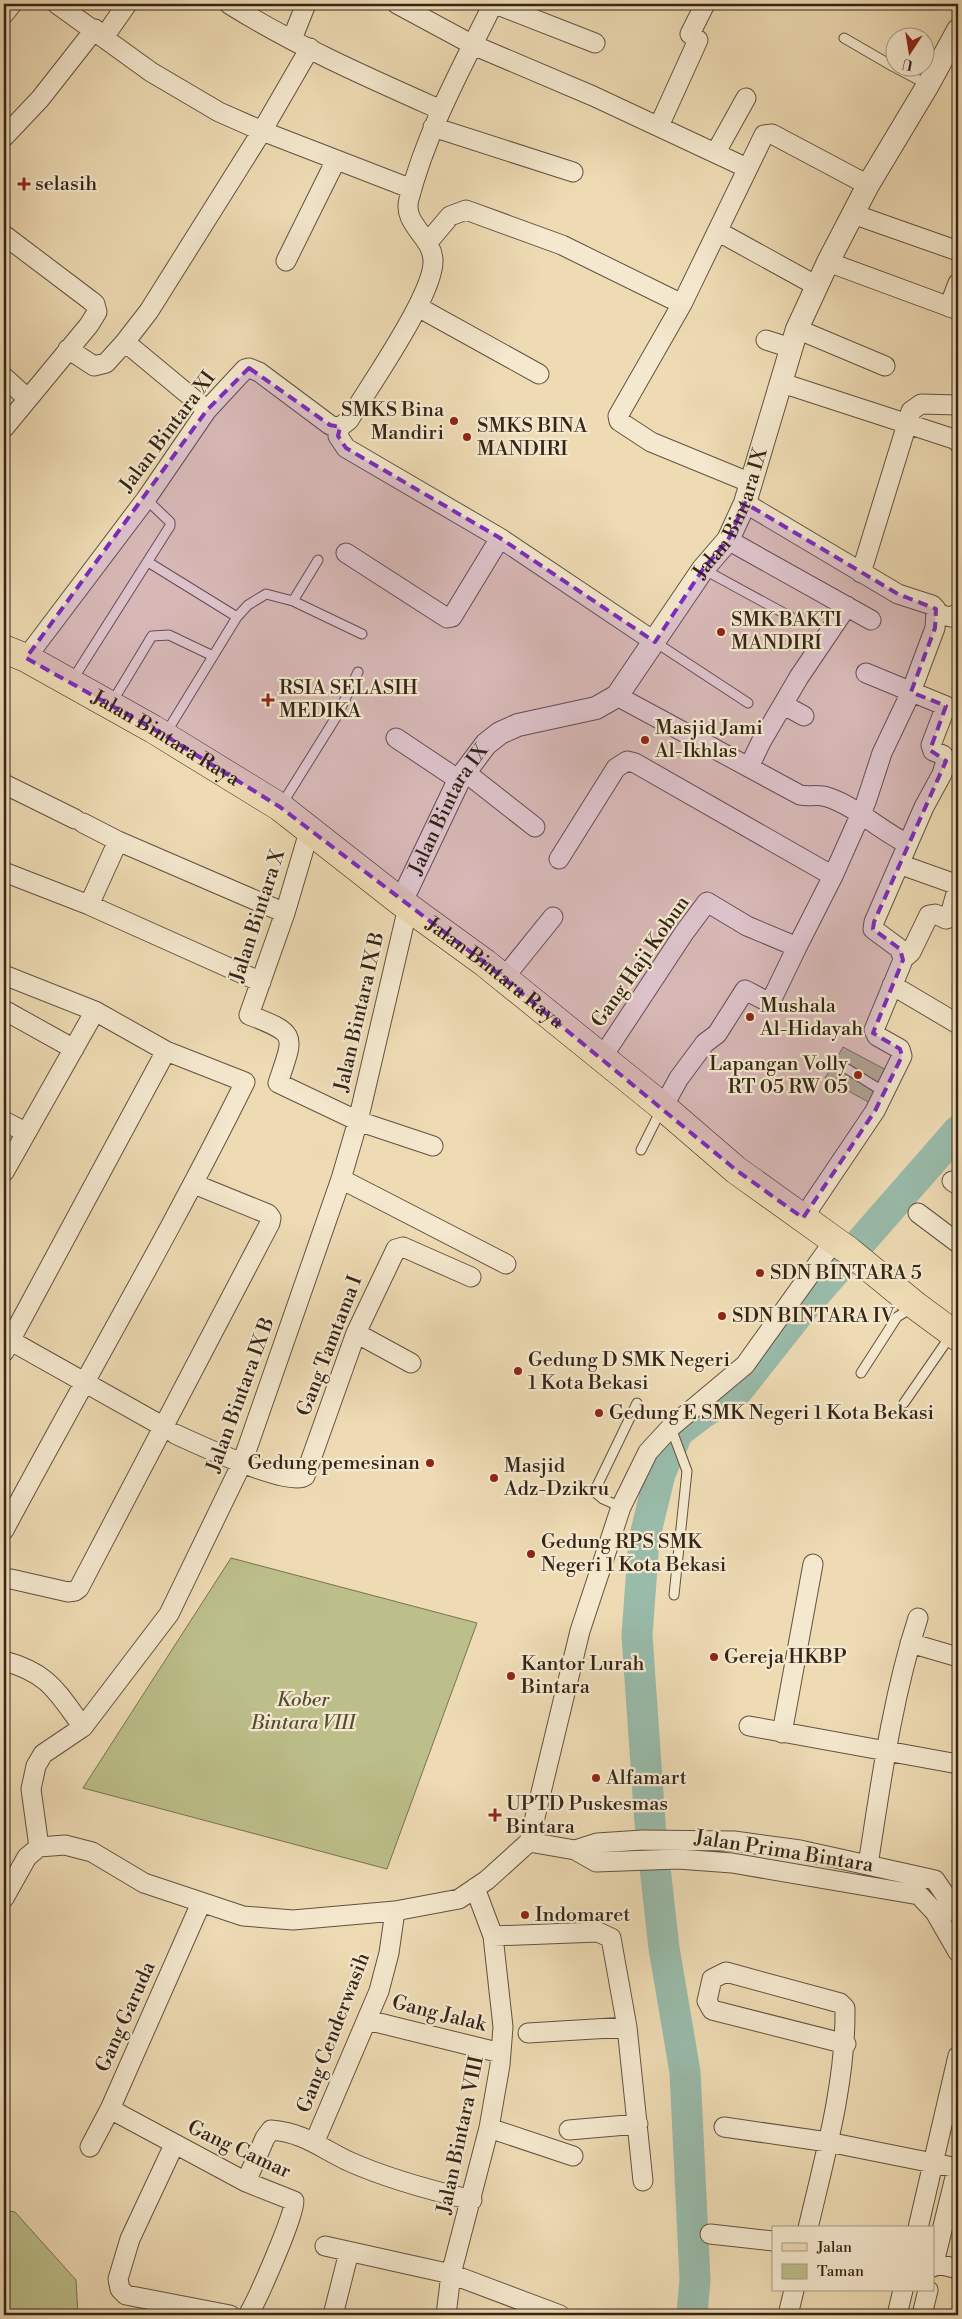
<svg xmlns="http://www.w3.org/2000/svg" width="962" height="2319" viewBox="0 0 962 2319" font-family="'Libre Bodoni',serif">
<rect width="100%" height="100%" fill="#eedbb4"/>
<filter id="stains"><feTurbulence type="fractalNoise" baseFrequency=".004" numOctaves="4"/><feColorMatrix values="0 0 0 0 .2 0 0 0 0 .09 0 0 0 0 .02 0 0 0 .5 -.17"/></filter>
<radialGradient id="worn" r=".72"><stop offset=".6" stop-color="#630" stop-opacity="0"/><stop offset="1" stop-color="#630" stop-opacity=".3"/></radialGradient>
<path fill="#bcbf8a" stroke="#787251" d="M843,1047L890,1072L872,1104L825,1078Z
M231,1558L477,1623L387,1869L83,1788Z
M4,2210L15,2212L76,2280L78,2315H4Z"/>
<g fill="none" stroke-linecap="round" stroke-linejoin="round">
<path stroke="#9ba" stroke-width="31" d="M692,2315L695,2279L685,2072L664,1948L650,1823L637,1635L644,1540L660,1474L678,1432L703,1413L735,1394L803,1308L958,1131"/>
<g stroke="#62523f" stroke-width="11">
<path id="service" d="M844,38L894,67
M896,68L928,85
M148,562L237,617
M703,569L791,617
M293,601L318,560
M655,642L748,703
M73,679L170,526V522L146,499
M111,704L152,636L169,635L213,656
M166,733L237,617L248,605L266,594L293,601L362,634
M282,804L338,714L358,672
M844,1067L884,1092
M641,1150L661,1110
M861,1373L897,1317L913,1307
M904,1403L951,1335
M671,1428L687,1471L674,1595
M621,1507L603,1499L596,1493V1488L637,1403"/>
</g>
<g stroke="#62523f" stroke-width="21">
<path id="minor" d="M57,4L151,72L219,112L262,131L412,189
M229,4C296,46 369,78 441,110
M397,4L473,45L593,96L747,168
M495,4L595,43
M4,14L12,4
M104,37L127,4
M292,39L306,4
M659,126L698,40L690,34L705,4
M433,127L573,172
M4,137L40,99L95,29
M716,152L746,98
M853,214L958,251
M719,232L817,286
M4,235L90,300L95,304L97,312L89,325L4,428
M428,242L450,216L466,210L562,245L682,304
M286,261L336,160
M828,262L958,310
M418,307L539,374
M949,307L958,283
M797,329L885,366
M766,340L791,348
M125,342L207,410
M68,349L94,366L106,363L125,342L149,311L262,131L310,48
M4,377L27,398
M782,383L954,439L958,442
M340,427L338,436L346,448L500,538L655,642
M751,483L651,442L619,421L618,416L682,304L764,135L772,134L868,185
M728,540L871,620
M346,553L447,618L452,617L500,538
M861,573L911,411L921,404L958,405
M937,614L951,617L958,613
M26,658L146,499L207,410L245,369L249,368L259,372L330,425L340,427L349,420C368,388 435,293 433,260C432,236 402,224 409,199C427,130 462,67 493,4
M617,696L800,795C809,797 818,794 827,797C856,806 880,831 908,844
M784,705L804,716
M396,738L459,780
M749,767L761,742L799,677L847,606
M465,772L535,827
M4,784L75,819
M83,823L118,841L285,913
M312,830L306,842L285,913L249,1015C299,1034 294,1035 278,1083L358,1121L433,1146
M559,859L616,768L627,761L635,763L833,876L866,802L882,753L911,692L935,628L936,609L932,605L898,594L745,503
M899,864L958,885
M4,872L89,905L261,982
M89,905L118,841
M797,947L833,876
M903,959L911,952L929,915L935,914L946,919L949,918L958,887
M4,975L95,1011L166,1051L245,1082C170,1234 84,1380 4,1530
M503,979L553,917
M892,985L958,1024
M4,1010L74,1049
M601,1059L684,933L707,902L747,926L797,947L770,1003L745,990L717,1034L705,1043L679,1078L663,1107
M4,1121L25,1132
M4,1172L95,1011
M341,1179L506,1264
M952,1181L958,1185
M918,1213L958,1243
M803,1218L875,1111L902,1056L900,1049L877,1036L874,1030L903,960L900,949L873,929L874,922L924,807L942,774L946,761L943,755L933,751L931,745L946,706L866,673
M356,1333L411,1363
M4,1337L164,1427
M4,1352L166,1051
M175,1434C195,1443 290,1488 305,1476L356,1333L396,1249L403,1247L471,1277
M11,1579L68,1592L75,1591L79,1588L270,1223L271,1218L268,1214L194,1184
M910,1643L958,1657
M4,1661C49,1673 57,1692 83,1727
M749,1726L958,1764
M782,1733L813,1564
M529,1842L575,1850L596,1862L678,1859L732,1863L919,1895L935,1912L958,1952
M39,1847L31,1789L36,1766L43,1754L83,1727L169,1614L242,1463L341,1179L358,1121L408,907
M575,1850L597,1843L643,1840L734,1841L800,1850L935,1880L958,1914
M868,1865C881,1782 892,1698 918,1618
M4,1898L27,1857L39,1847L65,1845L92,1852L144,1883L243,1916L293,1920L395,1911L459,1899L487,1880L529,1842L580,1631L621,1507L648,1452L671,1427L745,1365L834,1241
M493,1936L598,1932L611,1938L627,2027L643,2181
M367,2020L501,2053
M528,2033L627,2027
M110,2109L246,2182L294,2201C297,2210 256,2303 248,2315
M724,2127L828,2142L958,2168
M489,2128L573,2156
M569,2130L638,2124
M315,2141L379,1991L389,1953L395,1911
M174,2145L130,2239L118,2279L120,2289L126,2295L230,2315
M90,2147L110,2109L201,1903
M246,2182L265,2138L271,2130C302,2132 321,2148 348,2161C388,2179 429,2190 472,2200
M808,2228C825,2156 846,2082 845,2008L840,2003L726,1972L712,1979L707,2001L712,2010L846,2044
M918,2228L958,2056
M710,2234L773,2241
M325,2246L451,2274L560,2315
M934,2263L958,2269
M933,2267L958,2165
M333,2315L349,2252
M446,2315L451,2274L489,2128L500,2065L503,2027L493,1936L475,1888
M788,2315L794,2290
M897,2315L903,2290
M922,2315L928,2290"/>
</g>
<g stroke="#62523f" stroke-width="24">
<g id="tertiary">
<path id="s1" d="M401,902L459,780L486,744L500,733L518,725L596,708L617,696L703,569L728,540L745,503L797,329L828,262L868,185L928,85L958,30"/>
</g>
</g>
<g stroke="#342518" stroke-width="29">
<g id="primary">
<path id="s2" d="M4,649L26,658L153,729L280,807L401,902L485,963L663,1107L736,1170L849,1251L916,1306L958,1337"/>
</g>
</g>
<use href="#service" stroke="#f4e8ce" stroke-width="9"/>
<use href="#minor" stroke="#f4e8ce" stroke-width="19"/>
<use href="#tertiary" stroke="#f4e8ce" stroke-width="22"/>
<use href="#primary" stroke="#eedbb4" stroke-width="28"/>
</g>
<path fill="#7b2cbf" fill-opacity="0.2" stroke="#7b2cbf" stroke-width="4" stroke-dasharray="10 6" stroke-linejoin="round" d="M249,368L330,425L340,427L338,436L346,448L500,538L655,642L703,569L728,540L745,503L898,594L936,609L935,628L911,692L946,706L930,750L946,761L874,922L873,929L900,949L903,960L873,1033L900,1049L902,1056L875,1111L803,1218L736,1170L485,963L280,807L164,735L26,658L207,410Z"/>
<g fill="#8f2418" stroke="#f4e8ce" stroke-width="2">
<path d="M21.5 176.5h5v5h5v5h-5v5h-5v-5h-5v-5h5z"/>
<circle cx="454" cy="421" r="5"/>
<circle cx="467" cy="437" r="5"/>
<circle cx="721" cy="632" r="5"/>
<path d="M265.5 692.5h5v5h5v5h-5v5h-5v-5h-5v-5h5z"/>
<circle cx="645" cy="740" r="5"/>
<circle cx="750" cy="1017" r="5"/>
<circle cx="858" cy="1075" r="5"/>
<circle cx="760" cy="1273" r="5"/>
<circle cx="722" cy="1316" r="5"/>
<circle cx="518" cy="1371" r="5"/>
<circle cx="599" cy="1413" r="5"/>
<circle cx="430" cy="1463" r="5"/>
<circle cx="494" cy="1478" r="5"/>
<circle cx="531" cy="1554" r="5"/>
<circle cx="714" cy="1657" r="5"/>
<circle cx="511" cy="1676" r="5"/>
<circle cx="596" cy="1778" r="5"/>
<path d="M492.5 1807.5h5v5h5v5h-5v5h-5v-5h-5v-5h5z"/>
<circle cx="525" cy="1915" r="5"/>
</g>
<g text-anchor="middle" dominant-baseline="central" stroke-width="4.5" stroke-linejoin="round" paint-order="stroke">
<g font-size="20" fill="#342518" stroke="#f4e8ce" text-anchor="start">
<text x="35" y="184">selasih</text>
<text x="444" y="410" text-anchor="end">SMKS Bina<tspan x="444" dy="23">Mandiri</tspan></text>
<text x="477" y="426">SMKS BINA<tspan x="477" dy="23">MANDIRI</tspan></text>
<text x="731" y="620">SMK BAKTI<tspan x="731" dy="23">MANDIRI</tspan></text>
<text x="279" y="688">RSIA SELASIH<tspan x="279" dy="23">MEDIKA</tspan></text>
<text x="655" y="728">Masjid Jami<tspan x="655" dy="23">Al-Ikhlas</tspan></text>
<text x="760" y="1006">Mushala<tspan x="760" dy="23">Al-Hidayah</tspan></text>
<text x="848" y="1064" text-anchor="end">Lapangan Volly<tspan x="848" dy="23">RT 05 RW 05</tspan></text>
<text x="770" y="1273">SDN BINTARA 5</text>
<text x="732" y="1316">SDN BINTARA IV</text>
<text x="528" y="1360">Gedung D SMK Negeri<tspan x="528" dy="23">1 Kota Bekasi</tspan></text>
<text x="609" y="1413">Gedung E SMK Negeri 1 Kota Bekasi</text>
<text x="420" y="1463" text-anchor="end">Gedung pemesinan</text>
<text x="504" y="1466">Masjid<tspan x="504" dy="23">Adz-Dzikru</tspan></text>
<text x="541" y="1542">Gedung RPS SMK<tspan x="541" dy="23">Negeri 1 Kota Bekasi</tspan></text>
<text x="724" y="1657">Gereja HKBP</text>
<text x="521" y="1664">Kantor Lurah<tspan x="521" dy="23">Bintara</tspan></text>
<text x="606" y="1778">Alfamart</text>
<text x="506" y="1804">UPTD Puskesmas<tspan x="506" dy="23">Bintara</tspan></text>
<text x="535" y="1915">Indomaret</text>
</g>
<g font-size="20" fill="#342518" stroke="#f4e8ce">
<text transform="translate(168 432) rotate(-53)">Jalan Bintara XI</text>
<text stroke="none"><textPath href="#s1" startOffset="538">Jalan Bintara IX</textPath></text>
<text stroke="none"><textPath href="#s2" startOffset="185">Jalan Bintara Raya</textPath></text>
<text stroke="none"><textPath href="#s1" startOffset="104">Jalan Bintara IX</textPath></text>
<text transform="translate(258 916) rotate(-72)">Jalan Bintara X</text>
<text transform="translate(641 962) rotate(-55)">Gang Haji Kobun</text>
<text stroke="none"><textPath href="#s2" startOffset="590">Jalan Bintara Raya</textPath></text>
<text transform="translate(360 1012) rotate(-77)">Jalan Bintara IX B</text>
<text transform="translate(330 1346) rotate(-69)">Gang Tamtama I</text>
<text transform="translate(241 1395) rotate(-70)">Jalan Bintara IX B</text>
<text transform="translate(784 1852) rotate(9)">Jalan Prima Bintara</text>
<text transform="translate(439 2014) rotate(14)">Gang Jalak</text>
<text transform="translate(126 2017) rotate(-66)">Gang Garuda</text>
<text transform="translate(334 2033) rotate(-69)">Gang Cenderwasih</text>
<text transform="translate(461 2135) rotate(-78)">Jalan Bintara VIII</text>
<text transform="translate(239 2150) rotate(25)">Gang Camar</text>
</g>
<g font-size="20" font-style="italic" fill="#564c34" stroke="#f4e8ce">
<text x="303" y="1700">Kober<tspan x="303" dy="23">Bintara VIII</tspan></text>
</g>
</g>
<rect width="962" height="2319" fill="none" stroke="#eedbb4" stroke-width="20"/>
<rect x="5" y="5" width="952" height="2309" fill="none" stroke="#342518" stroke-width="2.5"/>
<rect x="10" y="10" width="942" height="2299" fill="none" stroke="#342518"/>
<rect x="772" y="2226" width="162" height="65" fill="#f4e8ce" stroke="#a79a85"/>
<rect x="782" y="2243" width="25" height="8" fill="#eedbb4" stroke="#a79a85"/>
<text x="817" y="2252" font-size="15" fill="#342518">Jalan</text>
<rect x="782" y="2264" width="25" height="15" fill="#bcbf8a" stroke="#a79a85"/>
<text x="817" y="2276" font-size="15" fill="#342518">Taman</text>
<g transform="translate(910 52) rotate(192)"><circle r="24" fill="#f4e8ce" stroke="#a79a85"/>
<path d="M0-4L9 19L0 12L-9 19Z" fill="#8f2418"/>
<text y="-8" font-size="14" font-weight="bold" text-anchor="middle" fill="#342518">U</text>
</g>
<rect width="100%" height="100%" filter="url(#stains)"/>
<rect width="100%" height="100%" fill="url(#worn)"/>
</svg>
